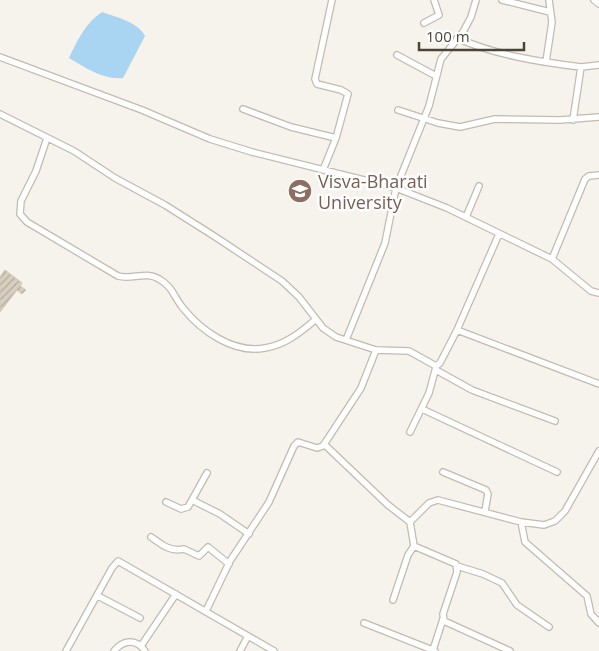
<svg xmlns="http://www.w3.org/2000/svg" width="599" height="651" viewBox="0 0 599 651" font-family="'Open Sans',sans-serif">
<defs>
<pattern id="building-hatch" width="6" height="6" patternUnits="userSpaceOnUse" patternTransform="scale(1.25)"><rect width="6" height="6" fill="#d8cfc1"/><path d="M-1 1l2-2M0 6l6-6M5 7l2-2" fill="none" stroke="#b1aa9e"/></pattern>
</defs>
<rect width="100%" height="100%" fill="#f6f3ec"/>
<path fill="#a9d4f2" d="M102,12C116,17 138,22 145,36L123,78C103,80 86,68 69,58C77,41 86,22 102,12Z"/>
<path fill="url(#building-hatch)" stroke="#d3c7b4" d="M5,270L22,283L20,286L26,290L22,294L17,290L0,312V277Z"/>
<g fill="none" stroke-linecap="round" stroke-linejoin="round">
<g stroke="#c2bbae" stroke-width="8">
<path id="street" d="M502,0L550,12
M594,0L599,4
M424,23L439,15L434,0
M457,38C495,55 540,62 581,67L573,120
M397,55L436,76
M0,57L142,110L210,139L252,152L396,188L429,106L441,59L463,32L471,17L476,0
M546,62L552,22L549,0
M581,67L599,65
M243,109L291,127L336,138
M398,110L438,123L460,127L495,119L560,120L599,117
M0,114L74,151L115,178L165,205L214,236L282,281L299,297L323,328L336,337L376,350L361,388L323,446L317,448L298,442L294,446L269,502L230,561L206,611
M47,138L36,171L21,201L20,214L27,222L118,276C132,280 146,271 159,279C172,286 174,297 183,308C201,331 234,354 265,348C285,345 301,332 315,320
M323,170L336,138L348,94L341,90L317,84L315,79L332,0
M466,217L479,186
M552,259L591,291L599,293
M457,330L499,234
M346,340L385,243L396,188L447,208L552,259L585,179L589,176L599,175
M376,350L409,351L436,366L440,363L457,330L599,384
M436,370L472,390L555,421
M422,409L557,472
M410,432L429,393L436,367
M324,444L388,505L410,522L414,546L456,564L457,572L443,614L444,621L510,651
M443,472L486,490L488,494L485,511
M194,501L220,514L249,534
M166,502L181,509L188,507L207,473
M410,522L429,503L438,500L521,522L544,525L555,521L565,511L599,451
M521,522L525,542L587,596L591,614L599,623
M151,537C162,545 170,552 184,549L199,556L208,547L229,564
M457,566L483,574L502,583L517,605L549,627
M98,596L140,618
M393,600L408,555L414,546
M364,623L435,651
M141,646L176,594
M433,650L443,619
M66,651L112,568L118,561L274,651
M114,651C123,640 136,638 145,651
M240,651L248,636"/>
</g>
<use href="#street" stroke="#fff" stroke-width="5.5"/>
</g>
<defs>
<g id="university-disc" transform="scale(1.25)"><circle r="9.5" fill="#8d6e63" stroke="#fff"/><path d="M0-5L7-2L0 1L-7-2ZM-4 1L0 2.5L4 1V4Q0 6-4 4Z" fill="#fff"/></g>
</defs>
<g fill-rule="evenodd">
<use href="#university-disc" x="300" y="191"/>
</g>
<g text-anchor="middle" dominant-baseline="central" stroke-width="5" stroke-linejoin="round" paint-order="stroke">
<g font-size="18" fill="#785e54" stroke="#fff" text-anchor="start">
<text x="318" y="181">Visva-Bharati<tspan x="318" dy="21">University</tspan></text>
</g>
</g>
<path d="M419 42v8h105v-8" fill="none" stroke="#4b4439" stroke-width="2.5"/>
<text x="426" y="42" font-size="15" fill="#4b4439" stroke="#ffffff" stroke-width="4" paint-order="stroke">100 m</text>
</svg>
